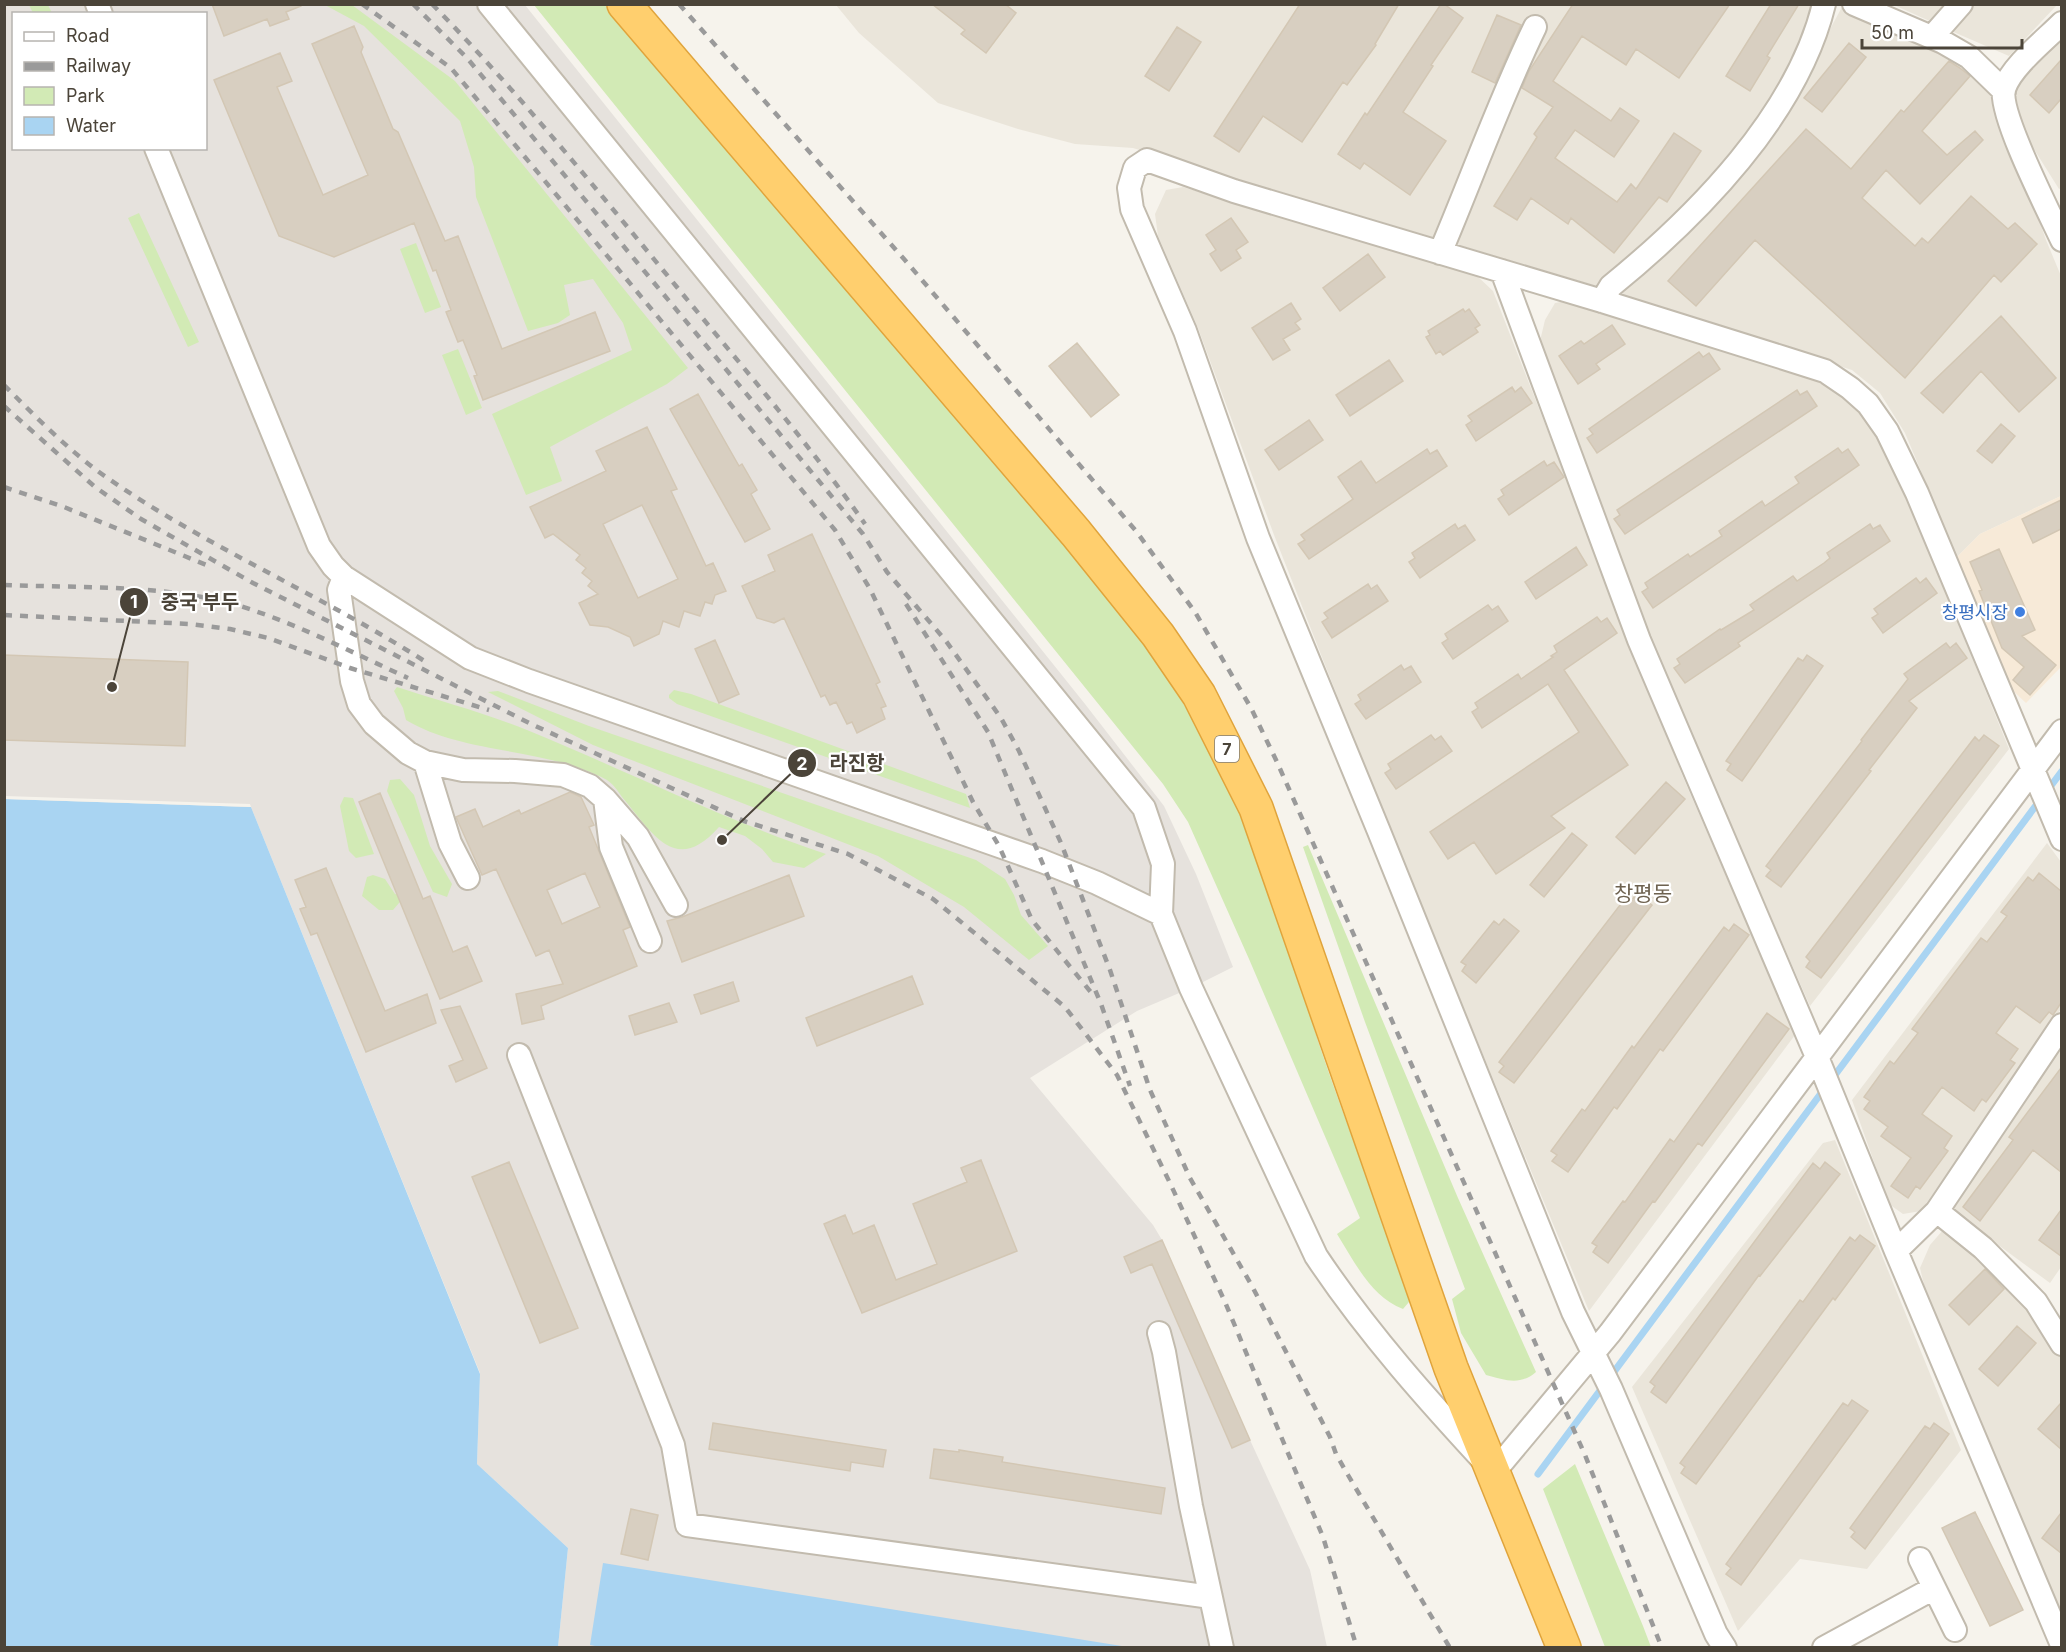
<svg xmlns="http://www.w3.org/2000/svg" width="2066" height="1652" viewBox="0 0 2066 1652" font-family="Inter,'Noto Sans KR',sans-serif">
<rect width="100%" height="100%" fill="#f6f3ec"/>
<path fill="#eae5da" d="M836,5H1812L1801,46L1759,124L1683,213L1623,261L1596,286L1133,148L1075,144L1018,129L938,103L859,33Z
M1894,5H1951L1934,23Z
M1971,5H2057L2009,56L1949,30Z
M1842,7L1939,47L1983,80L2007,131L2046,240L2061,276V496L1980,534L1957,557L1905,433L1880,393L1852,370L1618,295L1696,225L1795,94Z
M2061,34V188L2059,189L2017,122L2012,102L2021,78Z
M1183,187L1474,273L1493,291L1683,777L1795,1035L1589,1311L1388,825L1274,535L1198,328L1158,236L1155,214L1166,190Z
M1566,301L1821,378L1847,394L1878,432L1909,501L2009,749L1810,1006L1671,690L1545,360L1540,341L1545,320L1555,303Z
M2047,843L2061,862V1009L1921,1211L1903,1214L1889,1204L1852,1100Z
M2061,1042V1267L2050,1283L1948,1208Z
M1835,1140L1961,1450L1867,1569L1800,1559L1738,1631L1632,1387L1823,1143Z
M1943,1230L1998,1271L2061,1352V1616L1926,1293L1920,1268L1930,1245Z"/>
<path fill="#f7ead8" d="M2061,496V667L2026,703L2008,686L1957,557L1980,534Z"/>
<path fill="#e6e2dd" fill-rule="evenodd" d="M5,5H525L1085,704L1164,806L1196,874L1233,967L1191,988L1137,1011L1030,1078L1153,1225L1162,1240L1250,1440L1310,1570L1327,1647H558L568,1548L477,1464L480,1373L251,807L5,799ZM14,14H206V148H14Z"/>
<path fill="#d2eab5" d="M29,5H48L52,13H33Z
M325,5H352L455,81L688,368L667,384L550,447L562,481L526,495L492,414L632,350L623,323L593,279L564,285L570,315L558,323L528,331L476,197L474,167L460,121L364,26Z
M534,5H605L1115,603C1162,669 1209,738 1243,812C1276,886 1294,967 1319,1044C1346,1125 1378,1204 1408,1282L1409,1302L1403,1309C1371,1297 1354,1261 1337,1234L1360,1218L1249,959L1188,822L1163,784Z
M139,213L199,342L188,347L128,218Z
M416,243L441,307L425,313L400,249Z
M458,349L482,408L466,415L442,355Z
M397,687C440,701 485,713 527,730C627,771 724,820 826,854L804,868L773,862L762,849L745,836L719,827C675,877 652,832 622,797C618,791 613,784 607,780C546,747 464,755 406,720L403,708L394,691Z
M674,690L691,694L966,794L970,808L677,704L669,698V695Z
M498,691L589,726L976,860L1005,879L1014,895L1021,915L1048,946L1029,960L964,907L878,856L593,745L488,692Z
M400,779L414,795L430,846L452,884L447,897L433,892L387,791L390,780Z
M344,797L353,798L374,854L356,858L349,851L340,806Z
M1308,845L1458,1198L1536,1372C1520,1386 1505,1380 1486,1375L1461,1333L1452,1299L1465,1289L1365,1022L1303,847Z
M373,875L385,879L395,894L405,896L393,910H379L362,896L367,877Z
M1575,1464L1643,1626L1651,1647H1605L1543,1489Z"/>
<path fill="#a9d4f2" d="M5,799L251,807L480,1374L477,1464L568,1548L558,1647H5Z
M603,1563L1128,1647L605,1648L590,1645Z"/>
<path fill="#f6f3ec" d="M5,796L250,804L251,807L5,799Z"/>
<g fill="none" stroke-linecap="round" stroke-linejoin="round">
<path stroke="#a9d4f2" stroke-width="7" d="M2047,791L2062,771
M1832,1079L2040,800
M1538,1474L1825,1088"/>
</g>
<path fill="#d8cfc1" stroke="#d3c7b4" stroke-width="1.5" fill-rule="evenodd" d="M212,4H301V6L286,12L289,19L270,26L267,19L224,36Z
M932,4H1005L1016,13L986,53L961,34L965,30Z
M1300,4H1399L1375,44L1376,45L1347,85L1343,82L1302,142L1263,116L1239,152L1214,136Z
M1441,4H1444L1463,18L1431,65L1433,66L1403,112L1446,141L1410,195L1364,163L1360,169L1338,154L1365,113L1367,115Z
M1573,4H1730L1679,78L1636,49L1626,65L1582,36L1553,81L1611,121L1620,108L1639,121L1614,157L1575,130L1555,158L1617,202L1631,184L1636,189L1674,133L1701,151L1667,202L1659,197L1614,253L1571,218L1568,224L1531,198L1517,220L1494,206L1537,137L1534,134L1553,107L1522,88L1529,71Z
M1771,4H1799L1767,56L1770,58L1750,91L1726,76Z
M1497,15L1521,25L1495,83L1472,72Z
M354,26L363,47L361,52L393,129L398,132L445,241L458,236L502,349L595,312L610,351L483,400L474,376L477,375L463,340L458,342L446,312L451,310L436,270L433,271L414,223L334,257L279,236L214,80L280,53L292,81L277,87L323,195L368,175L312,44Z
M1177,27L1201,42L1169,91L1145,76Z
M1849,43L1866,57L1822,112L1804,98Z
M2061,60V99L2049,113L2030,95Z
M1949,61L1960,68L1970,76L1922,131L1947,155L1975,131L1983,140L1920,204L1886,170L1862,198L1915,246L1922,238L1928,243L1971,196L2008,229L2015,223L2037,244L2001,282L1994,275L1905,378L1755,240L1696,306L1668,281L1806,129L1851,169L1901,110L1904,112Z
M1231,218L1248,242L1236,250L1241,258L1221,271L1210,254L1216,250L1206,235Z
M1368,254L1385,277L1340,311L1323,288Z
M1291,303L1301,319L1295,323L1300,329L1283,339L1290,350L1273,360L1252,328Z
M1463,309L1465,312L1469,309L1480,325L1475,328L1478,332L1443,355L1440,351L1436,354L1426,337L1430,335L1428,331Z
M2001,316L2056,378L2019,412L1981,371L1943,413L1921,393Z
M1612,325L1625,344L1596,364L1600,369L1578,384L1559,356L1581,341L1584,344Z
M1077,343L1119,395L1091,417L1049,366Z
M1699,352L1703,357L1709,353L1720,369L1597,453L1587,438L1593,434L1589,429Z
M1389,360L1403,381L1350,416L1336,395Z
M1512,387L1515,392L1521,387L1532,403L1476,441L1466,425L1472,421L1468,416Z
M1797,390L1800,395L1807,391L1817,406L1625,534L1614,519L1620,515L1617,510Z
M698,394L739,466L742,464L757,490L751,494L770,529L745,542L670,409Z
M1309,420L1323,440L1279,470L1265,450Z
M2001,424L2015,436L1992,463L1977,451Z
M647,427L677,489L671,491L706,566L713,563L726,591L715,595L712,604L705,602L700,616L684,611L679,627L663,621L659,634L634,646L630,637L608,627L590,625L579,603L598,594L588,586L592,581L582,573L586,568L576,560L580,555L553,534L545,538L530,507L606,471L596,451ZM642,505L678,579L638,598L603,524Z
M1838,448L1842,453L1848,449L1859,465L1653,608L1642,592L1648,588L1645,583L1688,554L1690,557L1722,536L1719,531L1762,501L1765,506L1793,487L1799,483L1795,477Z
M1427,449L1430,454L1437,450L1447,466L1309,559L1298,544L1305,540L1301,535L1353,499L1338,477L1361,461L1376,483Z
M1544,461L1547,466L1554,462L1564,477L1509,515L1498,499L1504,495L1501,490Z
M2061,500V529L2033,543L2022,519Z
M1455,524L1458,529L1465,525L1475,540L1420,578L1409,562L1415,558L1412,553Z
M1870,524L1873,529L1880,525L1890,541L1738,643L1740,646L1685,683L1674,668L1680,664L1677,659L1720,629L1721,630L1754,610L1750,605L1793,576L1797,581L1824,563L1830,558L1827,553Z
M812,534L880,682L876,684L886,706L881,708L885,719L857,733L852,722L847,724L836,702L830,705L825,695L821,697L784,618L774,623L757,618L742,586L775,571L768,555Z
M1576,547L1587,565L1536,599L1525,582Z
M1999,549L2035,630L2022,636L2056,665L2030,695L2013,680L2024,667L2002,648L1979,591L1982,590L1970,562Z
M1916,578L1920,583L1926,578L1937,593L1883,633L1872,618L1878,614L1874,609Z
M1368,584L1371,589L1377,585L1388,601L1332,638L1322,622L1328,618L1324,613Z
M1488,605L1492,610L1498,606L1508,621L1453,659L1442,643L1448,639L1445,634Z
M1597,617L1601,622L1607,618L1617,633L1564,670L1628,765L1551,816L1565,828L1496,874L1474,842L1448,859L1430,832L1579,732L1548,684L1482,728L1472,712L1478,708L1475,703L1518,674L1521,679L1553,657L1551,656L1557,652L1554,646Z
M715,640L739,694L719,703L695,649Z
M1946,643L1950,648L1956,643L1967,658L1909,701L1917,708L1869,770L1871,771L1781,887L1766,876L1771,870L1766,866L1862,741L1861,740L1908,679L1904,674Z
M4,655L188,662L185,746L4,740Z
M1807,655L1823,666L1742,781L1727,770L1731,764L1726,761L1798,658L1803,661Z
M1401,665L1404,670L1411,666L1421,682L1366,719L1355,704L1361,700L1358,695Z
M1431,735L1435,740L1441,736L1452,751L1396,789L1385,773L1391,769L1388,764Z
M1984,735L1999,746L1821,978L1806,967L1810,961L1806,957L1975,737L1979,741Z
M1666,782L1685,799L1635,854L1616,837Z
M570,792L581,797L594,825L589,827L630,927L623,930L637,966L541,1006L544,1019L522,1024L516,994L563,984L549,950L536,956L496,869L482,875L456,817L475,809L483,827L519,810L521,814ZM585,873L600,907L562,924L547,890Z
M380,793L423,899L430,896L453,952L467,946L482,981L440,999L359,802Z
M1572,833L1587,845L1544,897L1530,885Z
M326,868L385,1011L427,994L436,1023L366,1052L317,933L311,935L300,909L306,907L295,880Z
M2039,873L2061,891V1003L2053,1015L2049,1012L2040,1023L2016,1006L1996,1033L2018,1049L2010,1060L2015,1063L1986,1102L1982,1099L1974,1111L1942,1087L1922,1114L1952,1136L1944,1148L1948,1151L1920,1189L1916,1186L1908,1198L1891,1186L1911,1158L1881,1136L1888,1127L1864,1109L1870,1101L1864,1097L1890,1061L1894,1064L1918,1033L1912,1029L1981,938L1987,942L2007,916L2001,912L2028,877L2033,881Z
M789,875L804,916L682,962L667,921L682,917Z
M1637,893L1652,905L1514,1083L1499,1072L1504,1066L1499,1062L1627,896L1632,900Z
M1504,919L1519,931L1476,983L1462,971L1466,965L1461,962L1494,921L1499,925Z
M1734,924L1749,935L1663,1051L1660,1049L1617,1109L1614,1107L1568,1172L1552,1161L1557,1155L1551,1151L1582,1109L1585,1111L1632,1046L1634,1048L1724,927L1729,931Z
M912,976L923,1004L817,1046L806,1018Z
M733,982L739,1001L701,1014L694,995Z
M669,1003L677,1022L635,1035L629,1016Z
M460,1006L487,1068L456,1082L449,1066L463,1060L441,1010Z
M1767,1013L1789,1029L1702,1146L1698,1143L1655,1202L1653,1201L1608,1263L1593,1252L1597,1246L1592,1243L1623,1201L1625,1202L1670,1139L1674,1142Z
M2061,1068V1172L2033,1150L1980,1221L1963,1207L2013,1140L2009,1137Z
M981,1160L1017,1251L862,1313L824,1224L845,1215L853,1234L874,1225L896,1280L937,1264L913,1204L967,1182L961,1168Z
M509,1162L578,1328L540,1343L472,1177Z
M1825,1162L1840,1174L1760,1276L1759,1275L1666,1403L1651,1392L1655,1386L1650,1382L1813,1163L1820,1169Z
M2061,1210V1256L2039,1240Z
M1860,1235L1875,1246L1835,1300L1833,1298L1696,1484L1681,1473L1685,1467L1680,1463L1800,1300L1803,1302L1850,1237L1855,1241Z
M1162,1240L1250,1440L1232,1448L1152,1264L1131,1273L1124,1257Z
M1985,1269L2004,1289L1969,1325L1949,1305Z
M2017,1326L2036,1343L1998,1386L1979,1369Z
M1852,1400L1868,1411L1741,1585L1726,1574L1731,1568L1726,1564L1843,1403L1848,1406Z
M2061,1403V1449L2038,1429Z
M713,1423L886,1450L883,1467L851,1462L850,1471L709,1449Z
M1934,1423L1949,1434L1865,1549L1851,1537L1855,1532L1850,1528L1925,1426L1930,1429Z
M934,1449L959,1452V1450L1003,1457L1002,1462L1165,1488L1161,1514L930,1478Z
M631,1509L658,1515L648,1560L621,1554Z
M1975,1512L2023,1610L1990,1626L1942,1528Z
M2061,1513V1553L2042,1538Z"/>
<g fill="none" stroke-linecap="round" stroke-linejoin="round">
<g stroke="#c2bbae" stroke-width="26">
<path id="minor" d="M97,4L101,14
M489,4L1144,808L1163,864L1161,914
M1854,4L1943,42L1969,57L2004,91
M2062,23C2045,40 2011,67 2004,89C1998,113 2050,214 2062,240
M1932,37L1961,4
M156,148L319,546L333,566L344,577L470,658L529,681L1042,861L1097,883L1161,914L1191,988L1316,1256C1368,1334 1430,1403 1494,1472L1610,1333L2062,731
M1440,253C1472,178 1499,101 1535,27
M1502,271L1639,640L1817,1057L1896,1251L2062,1645
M1602,301L1611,286C1697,216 1797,115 1824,4
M344,577L339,590L352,681L359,704L374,724L408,753L425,762L463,770L515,771L563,775L590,786L605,799L638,837L676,905
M425,762L450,843L468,878
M605,799L611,847L650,941
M519,1055L673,1445L687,1525L1211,1597
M1937,1211L1983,1248L2036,1302L2062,1344
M1896,1251L1937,1211L2062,1025
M1159,1333L1164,1352L1191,1506L1222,1648
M1920,1559L1955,1630
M1725,1648L1716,1634L1611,1389L1573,1312L1378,829L1258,538L1185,331L1132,209L1129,188L1135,168L1147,160L1234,191L1602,301L1784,358L1825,371L1850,388L1868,404L1887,431L1917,493L2062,839
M1824,1648L1934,1588"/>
</g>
<g stroke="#e0a43c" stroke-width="36">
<path id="highway" d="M624,4L1076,533L1158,635L1199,695L1256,808L1451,1368L1564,1648"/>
</g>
<use href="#minor" stroke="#fff" stroke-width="22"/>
<use href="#highway" stroke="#ffcf6e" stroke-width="33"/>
<path stroke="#9a9a9a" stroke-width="4.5" stroke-dasharray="8 8" stroke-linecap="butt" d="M362,4L451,68L835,530L870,589L973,802L999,846L1032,920L1094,996
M413,4L467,58L863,534L887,572L946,641L1001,718L1019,751L1061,843L1110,970L1150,1090L1190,1178L1252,1286L1330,1437L1336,1454L1348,1475L1450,1648
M432,4C519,93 597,190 676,286C740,364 807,441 865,524
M679,4L904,259L1136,531L1195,612L1251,708L1277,762L1585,1455L1662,1648
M4,385C36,417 69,451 106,477C208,548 324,596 429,664
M4,406L95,487L141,519L253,583L531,724L744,821L848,854L933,899L1065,1007L1117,1075L1170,1183L1225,1302L1323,1537L1357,1648
M4,487L64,507L209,566
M4,585C82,588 165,584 240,606C298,624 353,653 408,678
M906,604L988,732L1101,1004L1130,1086
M4,615L190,624L230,629L268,638L350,668L489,710"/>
</g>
<circle fill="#3f7fe0" stroke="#fff" stroke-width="2" cx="2020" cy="612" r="6"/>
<g text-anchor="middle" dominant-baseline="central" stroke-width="4.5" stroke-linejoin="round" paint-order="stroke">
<rect fill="#fff" stroke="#817c74" stroke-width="1.5" x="1215" y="736" width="24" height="26" rx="4.5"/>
<g font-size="16" font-weight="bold" fill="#4b4439">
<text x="1227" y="749">7</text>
</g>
<g font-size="18" fill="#366cbe" stroke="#fff" text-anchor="end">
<text x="2008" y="612">창평시장</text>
</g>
<g font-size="21" fill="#6e6250" stroke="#fff">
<text x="1643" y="893">창평동</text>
</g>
</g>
<path fill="none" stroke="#4b4439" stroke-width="2" d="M112 687L134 602M722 840L802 763"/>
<g fill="#4b4439" stroke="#fff" stroke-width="2">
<circle cx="112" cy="687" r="6"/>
<circle cx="722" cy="840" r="6"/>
<circle cx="134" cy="602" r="15"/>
<circle cx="802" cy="763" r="15"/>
</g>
<g font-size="18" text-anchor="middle" font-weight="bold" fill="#fff">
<text x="134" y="608">1</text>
<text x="802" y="770">2</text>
</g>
<g font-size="20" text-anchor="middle" font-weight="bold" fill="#4b4439" stroke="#fff" stroke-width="4.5" stroke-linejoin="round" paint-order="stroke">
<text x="200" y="609">중국 부두</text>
<text x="857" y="770">라진항</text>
</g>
<rect width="2066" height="1652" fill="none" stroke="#4b4439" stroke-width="12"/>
<rect x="12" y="12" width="195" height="138" fill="#ffffff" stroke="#b7b4b0" stroke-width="1.5"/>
<rect x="24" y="32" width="30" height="9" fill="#ffffff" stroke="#b7b4b0" stroke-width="1.5"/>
<text x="66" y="42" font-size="18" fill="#4b4439">Road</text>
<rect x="24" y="62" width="30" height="9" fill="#9a9a9a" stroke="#b7b4b0" stroke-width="1.5"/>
<text x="66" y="72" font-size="18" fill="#4b4439">Railway</text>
<rect x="24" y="87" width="30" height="18" fill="#d2eab5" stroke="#b7b4b0" stroke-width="1.5"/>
<text x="66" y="102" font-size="18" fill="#4b4439">Park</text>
<rect x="24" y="117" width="30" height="18" fill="#a9d4f2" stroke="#b7b4b0" stroke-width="1.5"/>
<text x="66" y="132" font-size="18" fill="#4b4439">Water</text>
<path d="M1862 39v9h160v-9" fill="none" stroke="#4b4439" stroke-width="3"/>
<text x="1871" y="39" font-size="18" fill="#4b4439" stroke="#ffffff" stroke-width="4.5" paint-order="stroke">50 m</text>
</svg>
